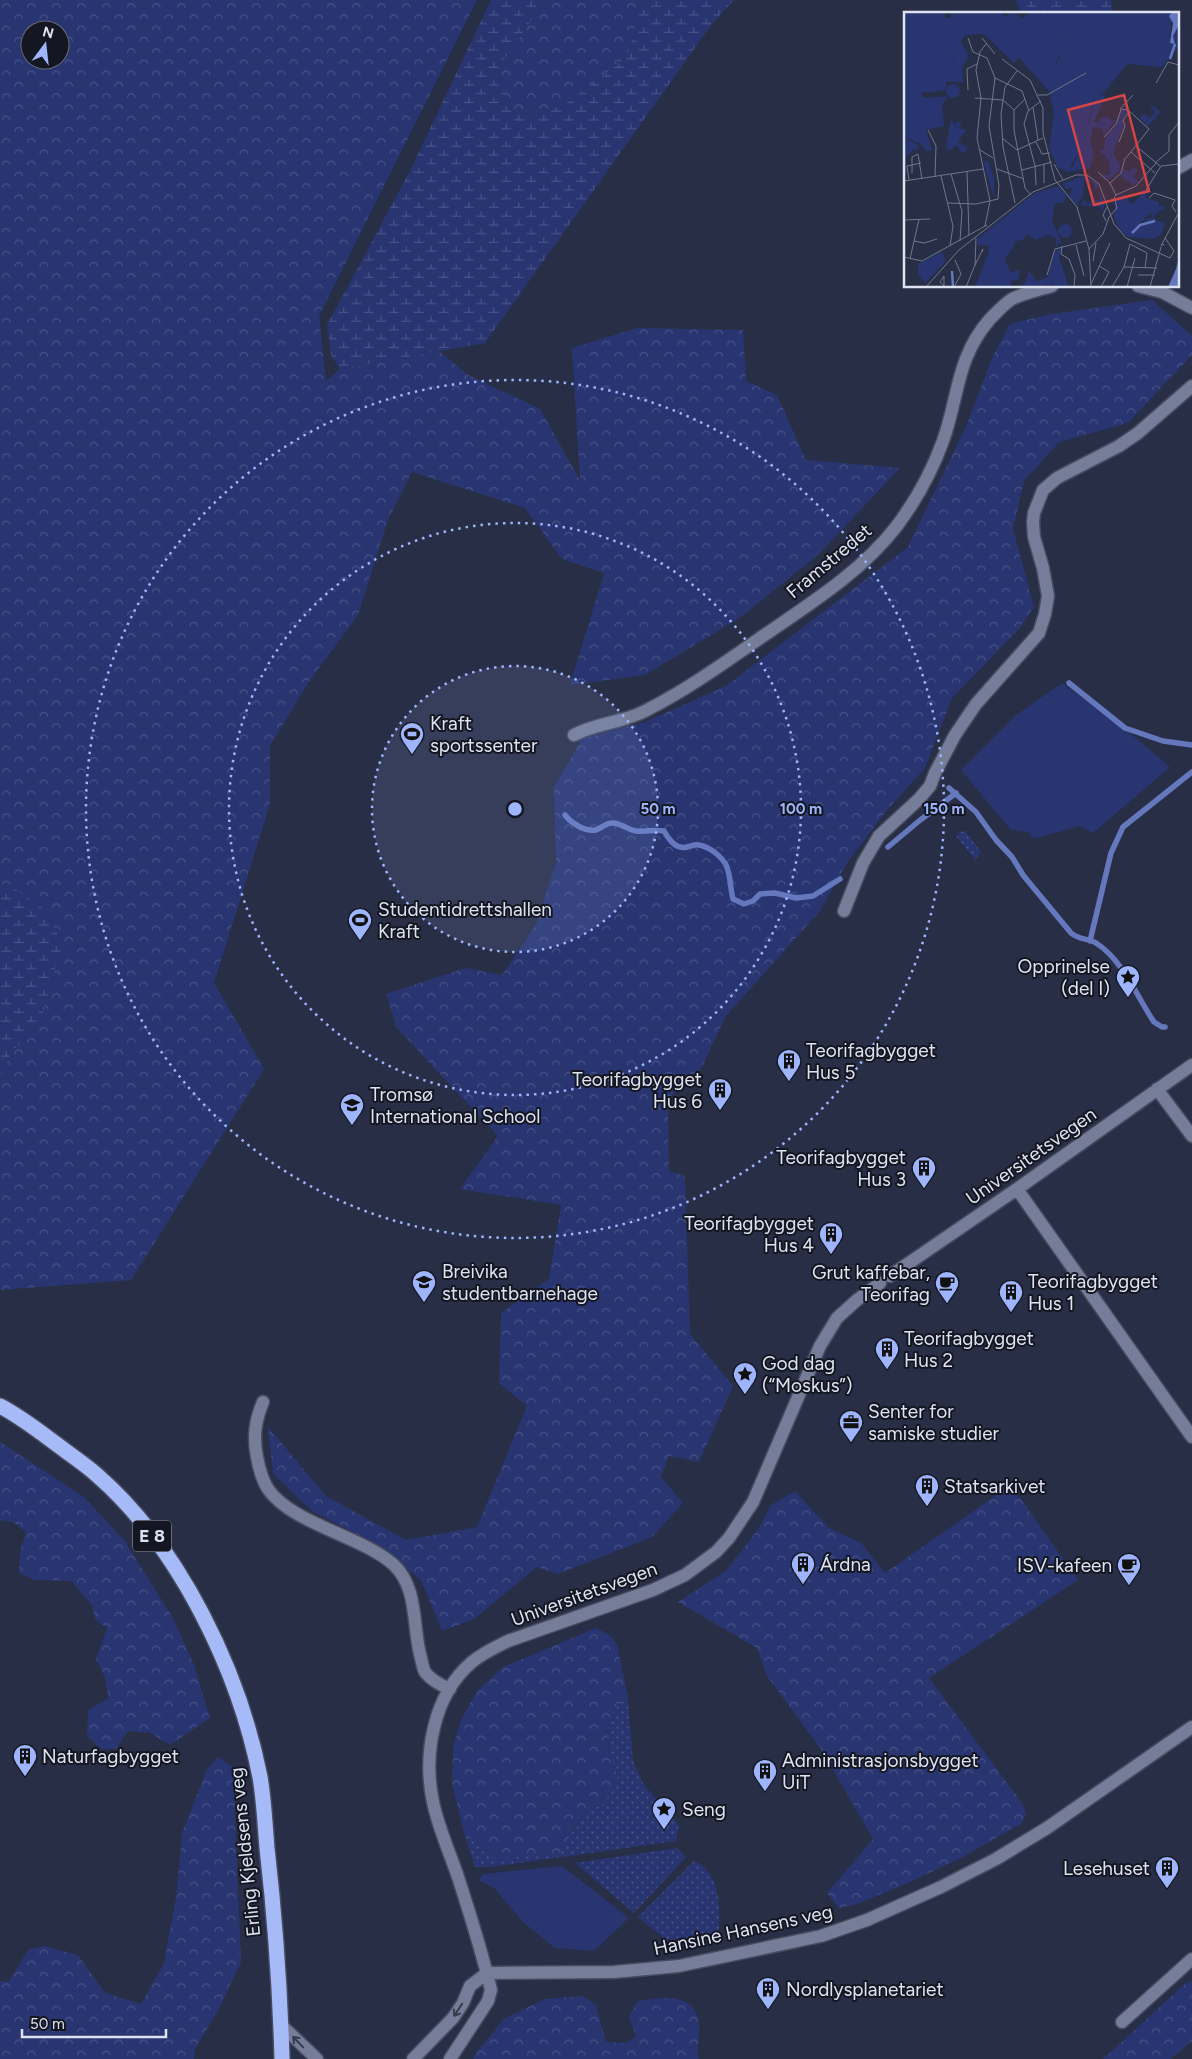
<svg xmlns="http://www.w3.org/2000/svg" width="1192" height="2059" viewBox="0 0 1192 2059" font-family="Figtree,sans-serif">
<defs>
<pattern id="grass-dots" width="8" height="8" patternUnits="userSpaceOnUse" patternTransform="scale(1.25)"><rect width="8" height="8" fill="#283571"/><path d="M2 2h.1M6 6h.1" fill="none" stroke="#475286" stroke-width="1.8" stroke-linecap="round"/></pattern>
<pattern id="forest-crowns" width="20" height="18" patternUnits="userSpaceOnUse" patternTransform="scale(1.25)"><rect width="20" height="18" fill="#283571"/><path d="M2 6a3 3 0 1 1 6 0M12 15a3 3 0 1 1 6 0" fill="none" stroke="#475286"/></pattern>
<pattern id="wetland-marsh" width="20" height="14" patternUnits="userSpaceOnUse" patternTransform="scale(1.25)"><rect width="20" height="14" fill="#283571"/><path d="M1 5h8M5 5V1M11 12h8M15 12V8" fill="none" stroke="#475286"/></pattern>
</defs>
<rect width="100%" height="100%" fill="#282e45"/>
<path fill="url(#grass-dots)" d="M962,831L966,832L981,852L975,860L956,836Z
M628,1698L633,1761L644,1785L679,1825L676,1841L491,1867H475L464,1833L498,1859L574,1831L588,1807L603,1806L618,1777C608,1751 598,1715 628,1698Z
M677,1848L686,1857L634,1913L575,1863Z
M694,1861C720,1872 720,1903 719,1929L713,1935L678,1940L665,1939L638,1917Z"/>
<path fill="url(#forest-crowns)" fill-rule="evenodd" d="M0,0H477L319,316L326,381L340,369L439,351L468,375L540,409L580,480L572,348L637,328L743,330L746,381L777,395L806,460L900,468L820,553L741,617L645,675L570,685L604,573L562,559L525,508L412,472L388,520L358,615L308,683L270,746V804L214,983L264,1069L131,1280L0,1290V1080L10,1054L41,1020L6,883L0,886ZM30,30H60V60H30Z
M546,0H643L627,57L563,106L514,116L498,68Z
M1152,300L1192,336V355L1128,423L1059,442L1024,481L1013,529L1034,607L1018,630L952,698L925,768L887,810L847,863L820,911L726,1016L701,1069L668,1099L669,1171L685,1176L690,1334L733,1386L699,1462L669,1456L661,1477L683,1503L652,1537L558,1574L537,1567L474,1619L442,1631L421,1580L372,1542L312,1511L273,1474L268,1427L326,1496L406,1540L477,1527L527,1406L499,1383L501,1313L549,1279L561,1205L460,1189L498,1136L396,1027L386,994L466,968L502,975L536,925L556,863L554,787L582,739L645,722L726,686L908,547L967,424L992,358L1010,324L1051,314Z
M0,1442L84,1497L124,1540L173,1618L194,1665L210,1718L170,1745L150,1733L128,1731L116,1749H101L87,1736L88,1711L108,1698L105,1677L96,1659L107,1628L95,1619L92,1605L71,1581L35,1580L19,1573L20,1552L26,1532L13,1522L0,1520Z
M1011,1485L1078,1580L929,1678L1022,1803L1026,1814L1022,1823L963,1857L908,1883L854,1905L839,1908L827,1893L873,1839L821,1749L767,1676L757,1648L678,1602L726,1571L759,1528L771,1505L795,1491L829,1528L861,1543L885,1573Z
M596,1628L611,1636L617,1645L628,1698C598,1715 607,1750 618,1777L603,1806L588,1807L559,1853L498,1859L464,1833L452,1783L453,1747L461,1720L477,1691L503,1667Z
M218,1757L233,1767L241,1962L219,2009L195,2049L194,2059H0V1981L8,1982L29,1949L45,1946L78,1955L105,1993L141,2004L164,1963L176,1897L182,1833L207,1769Z
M1192,1981V2041L1170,2059H1103L1186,1983Z
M583,1996L596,2005L606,2042L627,2043L636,2036L629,2017L638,2001C662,1997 696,1992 699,2024C701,2036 695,2047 699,2059H473L475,2054L505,2018L545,1999Z"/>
<path fill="url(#wetland-marsh)" d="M491,0H546L498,68L514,116L563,106L627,57L643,0H734L712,24L485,343L340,369L331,355L327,325L410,171Z
M1016,0H1111L1112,14H1022Z
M6,883L44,909L62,943L41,1020L10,1054L0,1080V886Z"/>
<path fill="#283571" d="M1062,683L1131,734L1170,767L1093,833L1080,826L1034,839L1028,832L1011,830L961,770L1015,716Z
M562,1866L629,1918L594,1951L555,1948L523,1922L495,1889L479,1880L483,1874Z"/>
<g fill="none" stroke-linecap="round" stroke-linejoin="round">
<path stroke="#6578bd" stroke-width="5.5" d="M1069,683L1125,728L1163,741L1192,745
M949,788L976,812L996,840L1012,857L1023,875L1071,933C1079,940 1088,938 1096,943C1123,960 1137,997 1154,1022L1162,1027H1165
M565,815C571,823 585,832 596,830C602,828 606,822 614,823C622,824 629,830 636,831C646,832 655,829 664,831C669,840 676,850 687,847C691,846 695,844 699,845C710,847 721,856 726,865C731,875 730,889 733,899L744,904L753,901L760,894L775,893L796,898L813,896L840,879
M888,847L919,821L956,793
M1090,941L1111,853L1123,827L1192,772"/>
<g stroke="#464b5f" stroke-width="15">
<path id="minor" d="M1178,168L1192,160
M1138,286L1162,292L1192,308
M574,735C596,723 622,723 645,711C687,690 727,661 766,634C811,603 862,571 896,527C915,502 932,471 943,441C959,396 956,358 990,319C997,312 1004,304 1012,299C1024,293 1039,290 1052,286
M844,911L863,863L879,836L919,799L930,786L935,773L955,735L976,704L1039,633L1045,614L1048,596L1043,568L1034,537L1033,522L1034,513L1043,490L1057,478L1119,446L1138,433L1192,386
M1157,1089L1192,1136
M1017,1189L1192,1437
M890,1276L1017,1189L1192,1065
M263,1402C255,1421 253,1437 257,1457C259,1468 262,1480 268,1489C292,1524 362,1536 394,1565C419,1589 412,1628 421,1658C422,1662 423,1669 425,1672C430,1679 442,1686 450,1689
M1122,2022L1192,1959
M280,2024L317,2059
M413,2059L453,2018L463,2003L470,1986L487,1973L614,1972L679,1966L821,1936L867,1920L941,1887L996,1859L1047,1828L1192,1727
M450,2059L488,2001L491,1990C482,1952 470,1914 458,1877C450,1853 438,1827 433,1802C423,1755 433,1695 472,1662C483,1653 496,1647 508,1641L653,1590L685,1575L716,1552L729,1538L753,1502L820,1346L837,1318L857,1300L880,1283"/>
</g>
<g stroke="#464b5f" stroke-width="18">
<path id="highway" d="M0,1406C21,1417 40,1432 59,1446C72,1456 86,1465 98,1476C180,1548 239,1671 260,1777C264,1800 265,1825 267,1848C275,1918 280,1989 282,2059"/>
</g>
<use href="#minor" stroke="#757d98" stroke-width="12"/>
<use href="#highway" stroke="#a7baf8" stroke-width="15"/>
</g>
<defs><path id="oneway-shaft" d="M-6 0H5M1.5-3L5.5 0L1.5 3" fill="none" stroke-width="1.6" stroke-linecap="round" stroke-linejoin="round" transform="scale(1.25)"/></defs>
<g stroke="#363b4b">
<use href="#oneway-shaft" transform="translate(458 2010) rotate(123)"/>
<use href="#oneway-shaft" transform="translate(298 2042) rotate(-134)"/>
</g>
<circle cx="515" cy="809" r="143" fill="#9eb4fd" fill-opacity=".12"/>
<g fill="none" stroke="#9eb4fd" stroke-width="2.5" stroke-dasharray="2.5 5">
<circle cx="515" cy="809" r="143"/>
<circle cx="515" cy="809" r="286"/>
<circle cx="515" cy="809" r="429"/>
</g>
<defs>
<g id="stadium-pin" transform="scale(1.25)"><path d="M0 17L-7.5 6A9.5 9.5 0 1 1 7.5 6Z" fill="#9eb4fd" stroke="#141721"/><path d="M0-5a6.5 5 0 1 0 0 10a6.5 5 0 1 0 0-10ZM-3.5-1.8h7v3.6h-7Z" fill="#111"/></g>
<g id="sight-pin" transform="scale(1.25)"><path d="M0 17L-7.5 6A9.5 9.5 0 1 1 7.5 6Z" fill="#9eb4fd" stroke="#141721"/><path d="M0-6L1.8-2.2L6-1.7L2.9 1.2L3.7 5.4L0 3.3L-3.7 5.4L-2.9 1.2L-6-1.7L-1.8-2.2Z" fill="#111"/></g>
<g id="building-pin" transform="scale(1.25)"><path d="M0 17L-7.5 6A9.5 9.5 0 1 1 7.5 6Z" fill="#9eb4fd" stroke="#141721"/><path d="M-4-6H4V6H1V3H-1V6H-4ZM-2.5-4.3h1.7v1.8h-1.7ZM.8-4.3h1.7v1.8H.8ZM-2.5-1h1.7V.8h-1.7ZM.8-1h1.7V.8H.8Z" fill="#111"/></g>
<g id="school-pin" transform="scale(1.25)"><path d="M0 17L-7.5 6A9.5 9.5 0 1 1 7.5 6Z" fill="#9eb4fd" stroke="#141721"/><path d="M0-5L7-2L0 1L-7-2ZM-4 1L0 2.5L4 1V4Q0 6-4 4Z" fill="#111"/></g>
<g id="cafe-pin" transform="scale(1.25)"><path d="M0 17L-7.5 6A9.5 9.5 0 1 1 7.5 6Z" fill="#9eb4fd" stroke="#141721"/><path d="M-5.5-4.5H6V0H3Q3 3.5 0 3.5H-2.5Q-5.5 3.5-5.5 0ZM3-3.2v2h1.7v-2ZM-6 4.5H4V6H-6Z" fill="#111"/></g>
<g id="office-pin" transform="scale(1.25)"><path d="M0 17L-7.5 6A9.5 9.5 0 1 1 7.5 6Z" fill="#9eb4fd" stroke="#141721"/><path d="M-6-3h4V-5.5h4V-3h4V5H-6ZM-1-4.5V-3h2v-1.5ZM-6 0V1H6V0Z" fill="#111"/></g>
</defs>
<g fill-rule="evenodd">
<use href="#stadium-pin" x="412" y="734"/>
<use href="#stadium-pin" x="360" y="920"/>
<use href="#sight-pin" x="1128" y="977"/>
<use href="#building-pin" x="789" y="1061"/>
<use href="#building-pin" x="720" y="1090"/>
<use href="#school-pin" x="352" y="1105"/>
<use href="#building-pin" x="924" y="1168"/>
<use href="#building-pin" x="831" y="1234"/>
<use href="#school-pin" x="424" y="1282"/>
<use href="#cafe-pin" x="947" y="1283"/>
<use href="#building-pin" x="1011" y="1292"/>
<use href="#building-pin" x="887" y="1349"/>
<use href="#sight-pin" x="745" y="1374"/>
<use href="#office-pin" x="851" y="1422"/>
<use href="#building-pin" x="927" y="1486"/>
<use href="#building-pin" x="803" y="1564"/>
<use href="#cafe-pin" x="1129" y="1565"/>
<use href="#building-pin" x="25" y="1756"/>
<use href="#building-pin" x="765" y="1771"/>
<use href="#sight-pin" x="664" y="1809"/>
<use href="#building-pin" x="1167" y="1868"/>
<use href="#building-pin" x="768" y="1989"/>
</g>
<g text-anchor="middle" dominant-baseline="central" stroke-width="4" stroke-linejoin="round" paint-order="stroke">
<rect fill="#141721" stroke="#a1a6b3" stroke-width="1" x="133" y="1520.5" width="38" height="31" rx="4"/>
<g font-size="18" font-weight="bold" fill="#dee3f2">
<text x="152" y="1536">E 8</text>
</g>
<g font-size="19" fill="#dee3f2" stroke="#141721">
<text transform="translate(829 561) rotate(-40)">Framstredet</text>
<text transform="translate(1031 1156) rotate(-35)">Universitetsvegen</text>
<text transform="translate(584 1594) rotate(-20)">Universitetsvegen</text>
<text transform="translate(245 1852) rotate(-96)">Erling Kjeldsens veg</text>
<text transform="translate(743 1930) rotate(-12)">Hansine Hansens veg</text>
</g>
<g font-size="19" fill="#dee3f2" stroke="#141721" text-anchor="start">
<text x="430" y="723">Kraft<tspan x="430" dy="22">sportssenter</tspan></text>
<text x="378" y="909">Studentidrettshallen<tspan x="378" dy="22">Kraft</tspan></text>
<text x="1110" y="966" text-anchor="end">Opprinelse<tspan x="1110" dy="22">(del I)</tspan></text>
<text x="806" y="1050">Teorifagbygget<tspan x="806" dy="22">Hus 5</tspan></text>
<text x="702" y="1079" text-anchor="end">Teorifagbygget<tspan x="702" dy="22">Hus 6</tspan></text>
<text x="370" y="1094">Tromsø<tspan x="370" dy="22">International School</tspan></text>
<text x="906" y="1157" text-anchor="end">Teorifagbygget<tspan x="906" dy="22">Hus 3</tspan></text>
<text x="814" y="1223" text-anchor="end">Teorifagbygget<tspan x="814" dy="22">Hus 4</tspan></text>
<text x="442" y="1271">Breivika<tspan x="442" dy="22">studentbarnehage</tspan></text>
<text x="930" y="1272" text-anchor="end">Grut kaffebar,<tspan x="930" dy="22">Teorifag</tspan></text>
<text x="1028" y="1281">Teorifagbygget<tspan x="1028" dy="22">Hus 1</tspan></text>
<text x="904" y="1338">Teorifagbygget<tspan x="904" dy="22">Hus 2</tspan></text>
<text x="762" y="1363">God dag<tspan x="762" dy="22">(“Moskus”)</tspan></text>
<text x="868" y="1411">Senter for<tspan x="868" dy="22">samiske studier</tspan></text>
<text x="944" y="1486">Statsarkivet</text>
<text x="820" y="1564">Árdna</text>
<text x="1112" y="1565" text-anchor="end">ISV-kafeen</text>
<text x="42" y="1756">Naturfagbygget</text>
<text x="782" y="1760">Administrasjonsbygget<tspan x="782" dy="22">UiT</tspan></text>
<text x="682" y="1809">Seng</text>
<text x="1150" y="1868" text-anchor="end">Lesehuset</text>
<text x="786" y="1989">Nordlysplanetariet</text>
</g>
</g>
<g transform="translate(904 12)">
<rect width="275" height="275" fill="#282e45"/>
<path d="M0,0H41V6H45L50,0H97L101,5L108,0L119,6L125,0H268L266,30L271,31L269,24L275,13V35L258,55L223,52L199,82L191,81L184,111L189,109L197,112L195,107L203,104L208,109L212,108L199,123V117L189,115L186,129L190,144L186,156L164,160L153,155L145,135L150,101L145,79L115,46L110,51L80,22L61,23L57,30L65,45L58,54L59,70H42V78L17,81L20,86L44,84L38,94L40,114L22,118L28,138L22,139L17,132L3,126L0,135ZM166,15L177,18V27L159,26ZM40,33H48L56,40V56L48,49L49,41ZM160,37L166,58L148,68L152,50ZM176,139L179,141L176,158H167V153ZM248,93L257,100L244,114L236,106L239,102L246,106L251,100L246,95ZM222,97L225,99L218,107L220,113L209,141L216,153L215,159L205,168L198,163H206L205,147H201L202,144L195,139L200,137L201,125L213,112L215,100ZM47,107L51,115L54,116L50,111L58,109L55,116L62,118L54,130L63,135V139L57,141L53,133L45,139L42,134ZM83,148L90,165V186L80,152ZM230,154L234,158L229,164L235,170L226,175L228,172L216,164L220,157L225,160ZM179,164L193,171L194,177H190V172L184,168L180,170L179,183L173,194L163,181L167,182L168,176L162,177L158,172ZM153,174L162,183L160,191H151L148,207L157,231L152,234V226L144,223L132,228L123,222L120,227L110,230V235L101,246L106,260L116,258L115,267L107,269V275H71L85,239L84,233H74L73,227L131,181ZM246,174L241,185L247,188L251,186L249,188L255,190V195L261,194L260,197L251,202L249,208L247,200L228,221L256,223L251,227L224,225L216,219L210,205L212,187L222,182L226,192L229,191ZM196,181L201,193L199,200L197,195L176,193L181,187L183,192L191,188L196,189ZM157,235L155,246L165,275H150L147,271L145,275L141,271L140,275H114L121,271L125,259L133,269L143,266L151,240ZM38,240L42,249L21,271L14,263V252Z" fill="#283571" fill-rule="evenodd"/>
<path d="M166,15L177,18V27L159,26ZM40,33H48L56,40V56L48,49L49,41ZM160,37L166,58L148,68L149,58ZM191,80L201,84L191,108L185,111ZM3,127L14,133V138H9L2,145L3,161H0V136ZM176,139L179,141L176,158H167Z" fill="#283571"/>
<path d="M42 79a7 7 0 1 1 14 0a7 7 0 1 1-14 0ZM246,205L261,212L257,222L251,226L227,221ZM154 219a7 7 0 1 1 14 0a7 7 0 1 1-14 0Z" fill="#283571"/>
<path d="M268,0H275V13L269,24L271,32L266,31L269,11L265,4ZM275,245V275H264L272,257Z" fill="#6578bd"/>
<path fill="none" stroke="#6578bd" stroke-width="2.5" d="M266,47L271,32M228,221L236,213L251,209M48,259L49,274"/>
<path fill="none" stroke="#71768a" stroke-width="1" d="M64,26L69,40L83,46L91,66L118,79L125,99M78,26L91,42M98,47L126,68L139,96V121L151,168L173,195L185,237L187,275M252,71L264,50L275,53M64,78L63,57L73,52M134,83H143L182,61M71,86L99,88L110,98M121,87L110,98V118L121,176L127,183M129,95L134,128M24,118L32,134L31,165M200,125L212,112L217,98M98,126L113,138L139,126M132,130L138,142L146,141M215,130L221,114L219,108L226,99M232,134L256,154M76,138L89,146M227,140L251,161M222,146L245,117L224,98L216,97L229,83M251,151L265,139V123L275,110M150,152L159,168M93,157L120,167M118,158L148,150M63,160L65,223M194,160L206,171M8,161V145L14,142L18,167M47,162L58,199L56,229M37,164L49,214L46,234M5,168L3,154L17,151M0,169L79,157M140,171V152M132,173L131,154L120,112L124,99L137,89M242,178L257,154L275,152M212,183L206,171L217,161L221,146M245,186L250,181L271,188L268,194L272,200M209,188L212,183L232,174L252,151M44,191L72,192L94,187L95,173L85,114L91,66M111,191L99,135L97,102L101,75L113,59M0,208L26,207M202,209L199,203L203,195M81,214L86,189L73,126L77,86L72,58L76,40L82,32M10,229L20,231L33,227M260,232L257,234L274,202M172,233L180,264M158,234L157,242L165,247L171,263L170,275M185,237L199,222L205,205L213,196L211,189M0,245L18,249L83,213M6,247L15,207M189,249L192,231M71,253L79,237L78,240M195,254L205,260L197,275M220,255L253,256M143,263L151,237L182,229M234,263H251M187,272L206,231M40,274V264L36,270L41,275M22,275L55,238L129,180L172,163H183L195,172L210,212L222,226L266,246L270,239L261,226M50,275L57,262L51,248M62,275L71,253L72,226M208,275L220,255L226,232L243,241L241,256M223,275L231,246M246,275L257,235"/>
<path fill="#d74446" fill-opacity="0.15" stroke="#d74446" stroke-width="2.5" d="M220,83L245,179L190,193L164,98Z"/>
<rect width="275" height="275" fill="none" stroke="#dee3f2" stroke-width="2.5"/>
</g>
<circle cx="515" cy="809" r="8" fill="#9eb4fd" stroke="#141721" stroke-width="2.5"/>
<g font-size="15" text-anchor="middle" font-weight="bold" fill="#9eb4fd" stroke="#141721" stroke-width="4" stroke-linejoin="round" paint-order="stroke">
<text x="658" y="814">50 m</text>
<text x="801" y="814">100 m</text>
<text x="944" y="814">150 m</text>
</g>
<g transform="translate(45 45) rotate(15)"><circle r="24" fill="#141721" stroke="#656975"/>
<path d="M0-4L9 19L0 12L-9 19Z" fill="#9eb4fd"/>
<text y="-8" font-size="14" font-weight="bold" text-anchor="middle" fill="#dee3f2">N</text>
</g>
<path d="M22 2029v8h144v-8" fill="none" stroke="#dee3f2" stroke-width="2.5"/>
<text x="30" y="2029" font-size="15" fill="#dee3f2" stroke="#141721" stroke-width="4" paint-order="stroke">50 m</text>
</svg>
